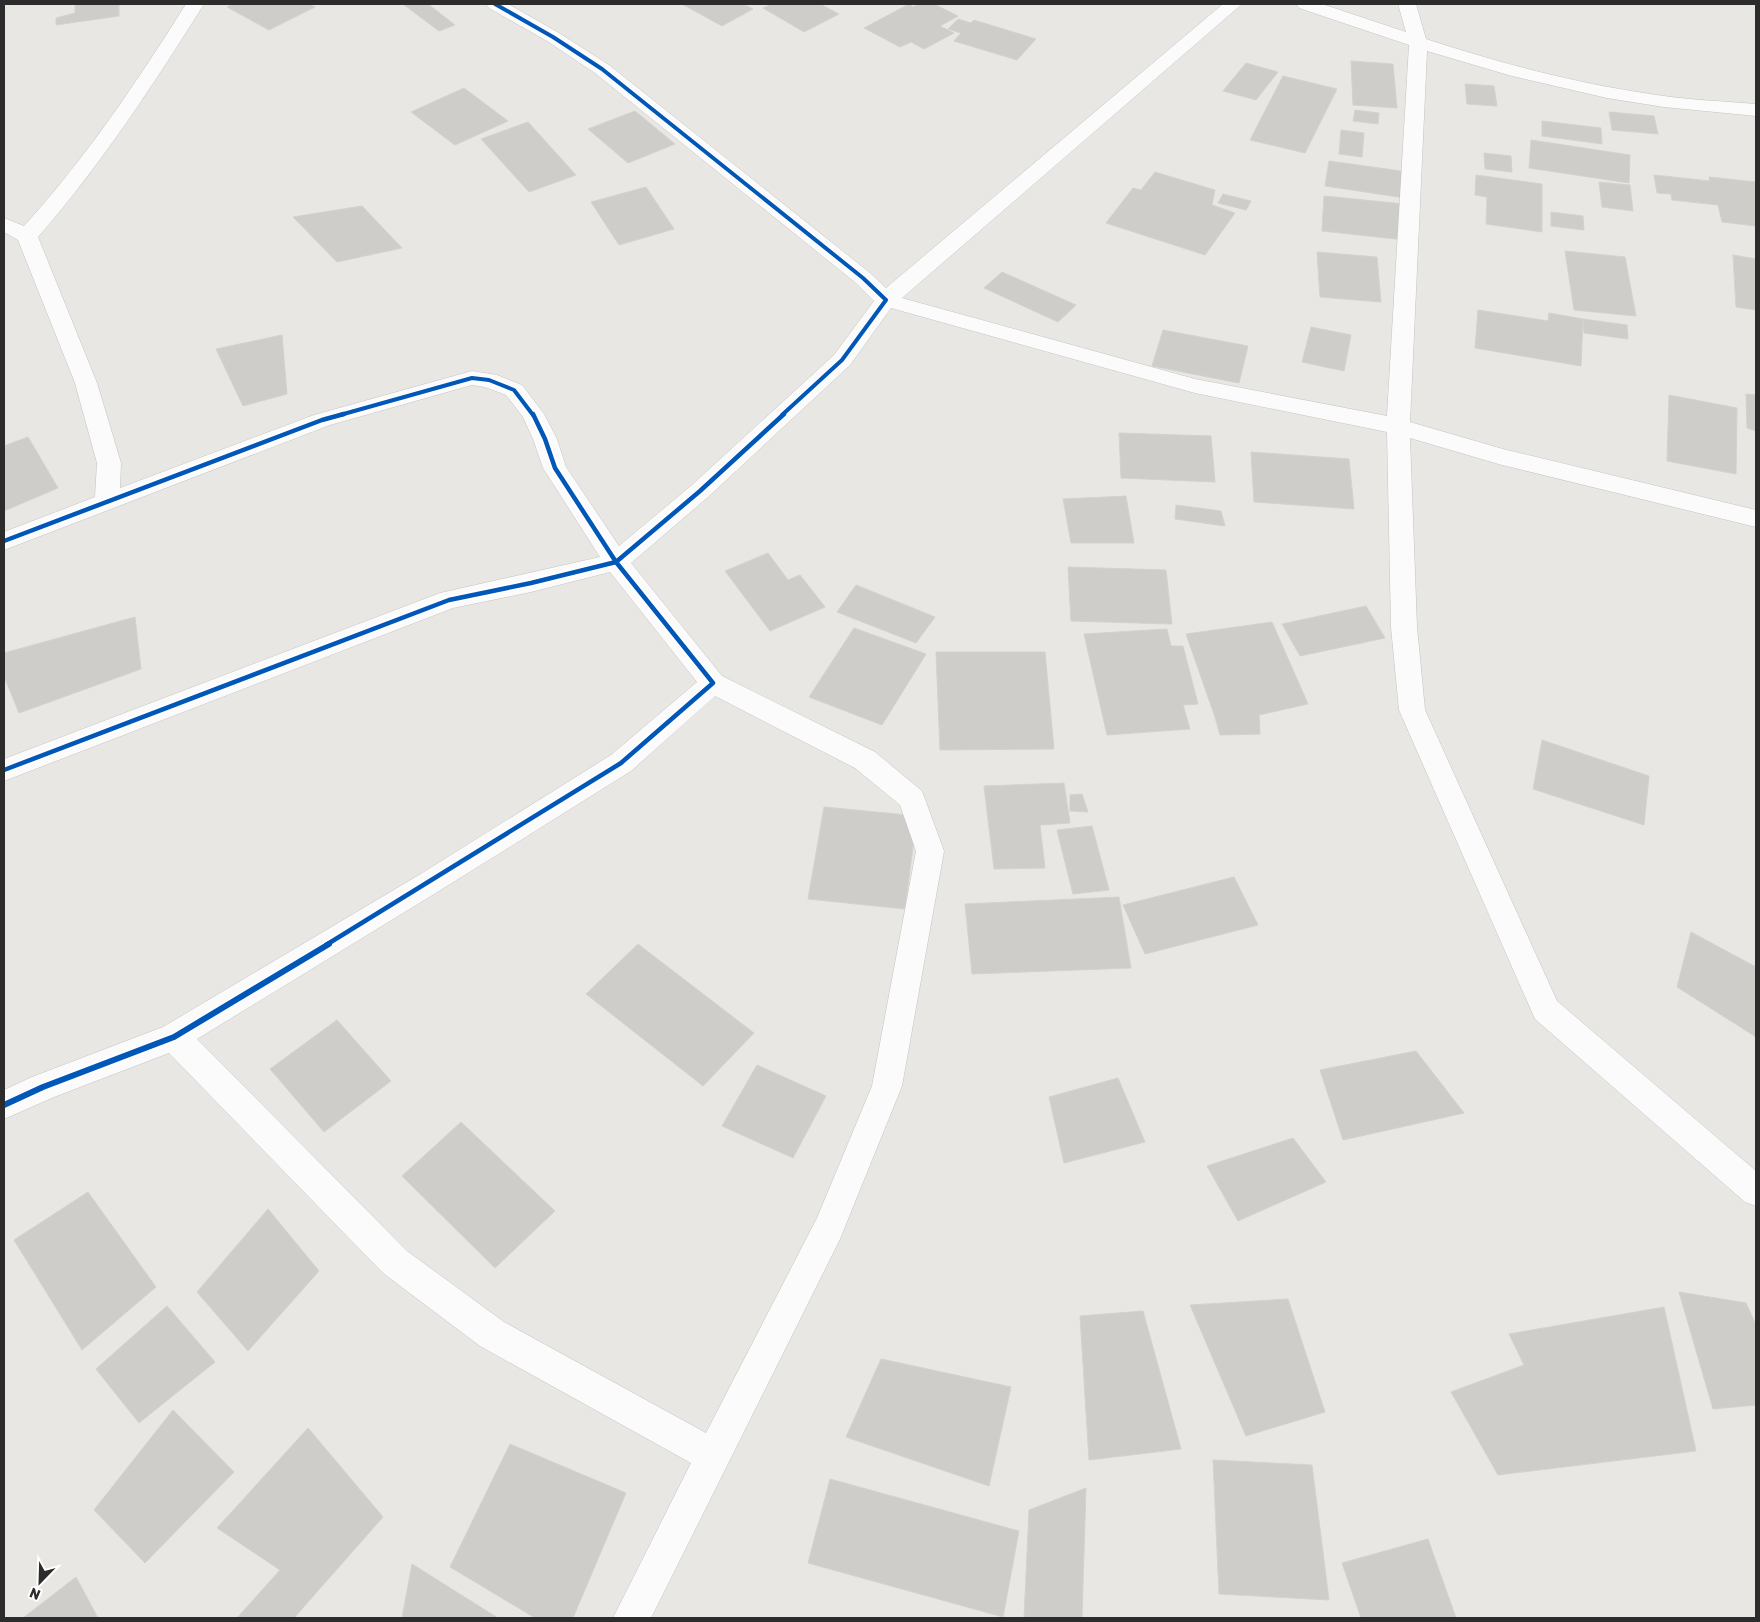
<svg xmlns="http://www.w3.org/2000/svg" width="1760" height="1622" viewBox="0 0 1760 1622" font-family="Rubik,sans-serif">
<rect width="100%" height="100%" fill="#e9e7e3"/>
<path fill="#cecdca" stroke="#d4d2cf" d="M75,4H119V16L56,25V18L75,13Z
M233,4H309L315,7L269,30L227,7Z
M403,4H428L455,25L439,31Z
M682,4H743L753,9L722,26Z
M772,4H820L839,14L804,32L763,8Z
M909,4L913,7L919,4H934L958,16L940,26L954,33L924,49L911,42L900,47L864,28Z
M958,19L971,23L974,20L1036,39L1017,60L954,41L961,33L948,29Z
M1351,61L1393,64L1397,108L1353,105Z
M1246,63L1278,72L1256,100L1223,91Z
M1283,76L1337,89L1305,153L1250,140Z
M1465,84L1494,86L1497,106L1467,104Z
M464,88L508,121L455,145L411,112Z
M1355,110L1379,113L1378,124L1353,121Z
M635,111L675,144L628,163L588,129Z
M1609,112L1654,116L1658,134L1612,130Z
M1542,121L1601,128L1602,144L1542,136Z
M528,122L576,175L529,192L481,139Z
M1341,130L1364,133L1362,157L1339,154Z
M1531,140L1630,155L1629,183L1529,168Z
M1484,153L1511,156L1512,172L1485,169Z
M1329,161L1408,172L1405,198L1325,186Z
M1155,172L1215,190L1212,205L1235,213L1205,255L1106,223L1133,188L1141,190Z
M1476,175L1542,184V232L1486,224L1487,197L1475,195Z
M1654,175L1710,181L1709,177L1756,182V226L1722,222L1718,205L1672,200L1671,194L1657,193Z
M1599,182L1630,185L1633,211L1602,207Z
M646,187L674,229L619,245L591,202Z
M1223,194L1251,201L1246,210L1218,203Z
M1324,196L1404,204L1405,240L1322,231Z
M362,206L402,248L337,262L293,217Z
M1551,212L1583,216L1584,230L1551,226Z
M1565,251L1625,257L1636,316L1574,310Z
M1317,252L1377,257L1381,302L1320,297Z
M1733,255L1756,259V310L1736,307Z
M1002,272L1076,305L1058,322L984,288Z
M1478,310L1548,321L1549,313L1583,319L1581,366L1475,348Z
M1583,319L1627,325L1628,339L1584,333Z
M1311,327L1351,335L1344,371L1302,362Z
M1163,330L1248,346L1239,383L1152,366Z
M282,335L287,394L243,406L216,349Z
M1746,394L1756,395V431L1747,428Z
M1669,395L1737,408L1736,474L1667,461Z
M1119,433L1211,436L1215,482L1121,478Z
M28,437L58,488L4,511V446Z
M1251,452L1349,459L1354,509L1254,502Z
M1126,496L1134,543H1071L1063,499Z
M1176,505L1221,511L1225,526L1175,519Z
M768,553L788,580L800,575L825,607L770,631L725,571Z
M1068,567L1166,570L1172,624L1071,621Z
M856,585L935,617L916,643L837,612Z
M1366,606L1385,638L1300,656L1282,624Z
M135,617L141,669L19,713L4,676V653Z
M1272,622L1308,704L1259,715L1260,734L1220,735L1215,717L1186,634Z
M854,628L926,654L882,725L809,697Z
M1167,629L1171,646H1183L1198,704L1183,705L1190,729L1107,735L1084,634Z
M936,652H1045L1054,749L940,750Z
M1542,740L1649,776L1644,825L1533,789Z
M1064,783L1070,823L1040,825L1045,868L994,869L984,786Z
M1082,794L1088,812L1070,811V795Z
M824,807L917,816L905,909L808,899Z
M1092,826L1109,890L1073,894L1057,830Z
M1234,877L1258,925L1145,954L1123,905Z
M1119,897L1131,968L972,974L965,904Z
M1691,932L1756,967V1037L1677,987Z
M638,944L754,1033L703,1086L586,994Z
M337,1020L391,1081L324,1132L270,1069Z
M1416,1051L1464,1113L1343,1140L1320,1070Z
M757,1065L826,1096L793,1158L722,1126Z
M1118,1078L1145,1142L1064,1163L1049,1097Z
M461,1122L555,1211L495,1268L402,1176Z
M1293,1138L1326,1182L1238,1221L1207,1166Z
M88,1192L156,1287L82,1350L14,1240Z
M268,1209L319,1271L248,1351L197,1292Z
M1679,1292L1746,1303L1756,1325V1405L1713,1409Z
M1288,1299L1325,1412L1246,1436L1190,1305Z
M167,1306L215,1362L139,1423L96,1369Z
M1664,1307L1696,1451L1498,1475L1451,1392L1524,1365L1509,1334Z
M1143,1311L1181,1449L1089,1460L1080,1316Z
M881,1359L1011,1387L989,1486L846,1437Z
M173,1410L234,1472L145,1563L94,1510Z
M308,1428L383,1517L294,1618H237L280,1570L217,1528Z
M510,1444L626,1493L573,1618H535L450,1567Z
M1213,1460L1312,1465L1329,1600L1219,1594Z
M830,1479L1019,1531L1003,1617L808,1563Z
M1086,1488L1082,1618H1024L1029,1510Z
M1428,1539L1456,1618H1361L1342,1563Z
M412,1564L498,1618H402Z
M76,1577L98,1618H23Z"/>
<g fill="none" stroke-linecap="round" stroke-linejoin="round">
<g stroke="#c4c3c3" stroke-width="1">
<path id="street" d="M186,4H204C153,85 101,165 38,237L97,383L121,463L120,488L314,415L472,371L497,375L522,385L544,414L557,439L566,467L619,546L692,485L834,355L874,301L856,283L595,73L547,41L489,8L486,4H508L559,33L609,65L870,273L886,288L1223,4H1242L902,298L1195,379L1387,416L1409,45L1299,8L1296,4H1322L1406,32L1398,4H1416L1426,39C1499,63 1574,83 1650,94C1686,100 1721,101 1756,104V116L1664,107L1607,98L1512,76L1427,51L1410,422L1503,449L1756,510V527L1502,465L1410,438L1417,627L1425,710L1557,1001L1756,1171V1206L1745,1202L1535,1019L1531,1010L1399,710L1391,627L1387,432L1195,393L891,308L850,365L708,497L631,563L722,676L875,752L922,791L944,851L902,1086L840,1239L651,1618H613L691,1463L480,1346L383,1273L169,1053L54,1097L4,1119V1090L32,1077L163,1027L419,875L611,755L697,682L610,572L531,592L453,608L4,781V759L440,593L600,557L543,468L533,439L523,417L506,395L485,387L472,385L330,425L4,550V532L95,497L97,463L75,383L18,240L4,232V218L24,226C86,158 137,82 186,4ZM715,696L855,768L900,805L916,851L872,1086L817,1218L706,1433L504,1322L407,1251L197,1039L439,891L631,771Z"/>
</g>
<use href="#street" fill="#fcfbfb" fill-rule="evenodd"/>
<g stroke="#fff" stroke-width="6">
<path id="cycleway-far2" d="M495,4L553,37L602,69L863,278L886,300L842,360L782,415
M340,415L472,378L489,380L514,390L533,415"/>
</g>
<g stroke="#fff" stroke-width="8">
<path id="cycleway-far1" d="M4,541L322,420L344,414
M4,770L449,600L531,583L616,562L555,468L545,439L533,414
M326,945L621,763L713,683L616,562L700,491L784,414"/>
</g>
<g stroke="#fff" stroke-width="9">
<path id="cycleway" d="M4,1105L43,1087L174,1037L329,944"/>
</g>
<use href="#cycleway-far2" stroke="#0057b8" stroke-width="4"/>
<use href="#cycleway-far1" stroke="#0057b8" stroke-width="4.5"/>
<use href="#cycleway" stroke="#0057b8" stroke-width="6"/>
</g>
<rect width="1760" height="1622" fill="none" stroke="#2c2c2c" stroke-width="10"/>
<g transform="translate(40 1582) rotate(203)" stroke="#ffffff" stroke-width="4" paint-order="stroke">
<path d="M0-4L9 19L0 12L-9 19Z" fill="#2c2c2c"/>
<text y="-8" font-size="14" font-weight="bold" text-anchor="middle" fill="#2c2c2c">N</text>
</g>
</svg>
